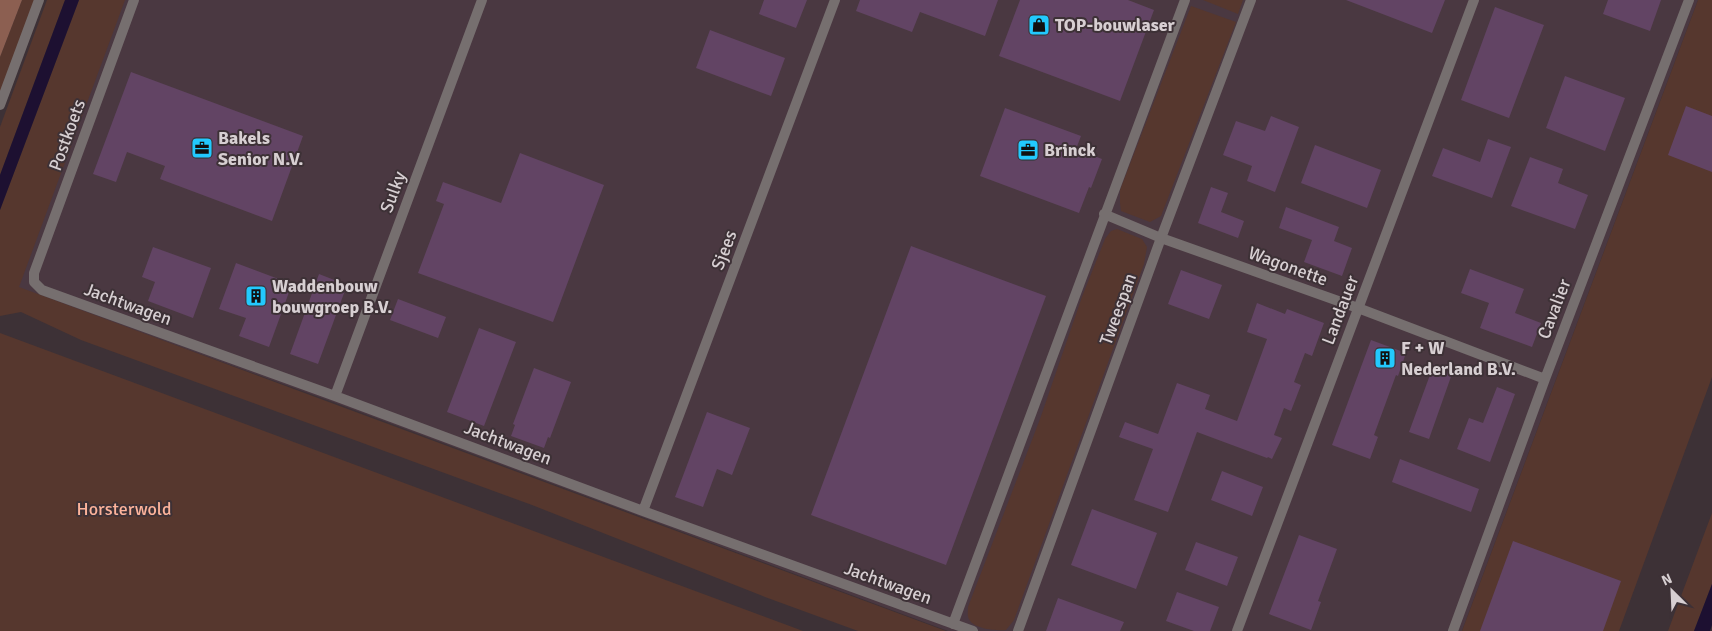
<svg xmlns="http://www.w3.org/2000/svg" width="1712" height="631" viewBox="0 0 1712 631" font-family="Signika,sans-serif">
<rect width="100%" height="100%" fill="#3d3136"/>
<path fill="#4a3841" d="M113,0H1698L1462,631H948L333,402L12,286Z"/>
<path fill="#56372e" d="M22,0H36L0,97V57Z
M47,0H65L0,175V127Z
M79,0H125L19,287L946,631H858L765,597L532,505L81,340L21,312L0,316V210Z
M1203,0H1243L1238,14Z
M1698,0H1712V377L1619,631H1462Z
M1191,6L1236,22L1161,216L1150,222L1121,211L1120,203V190Z
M1117,229L1142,239L1147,247L1144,264L1014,620L1006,630C997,631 973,629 969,619C967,616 968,611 968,607L1040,419L1082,297L1105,239L1111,231Z
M0,333L803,631H0Z
M1712,513V584L1694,631H1668Z"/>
<path fill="#8c5f51" d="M0,0H22L0,57Z"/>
<path fill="#1d1031" d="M65,0H79L0,210V175Z
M1712,584V625L1710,631H1694Z"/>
<path fill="#624464" d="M764,0H807L796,28L759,14Z
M860,0H998L985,36L920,12L912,32L856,11Z
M1020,0H1128L1154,10L1120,101L999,56Z
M1346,0H1445L1432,33Z
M1608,0H1661L1650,31L1603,14Z
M1495,7L1544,25L1509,118L1461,100Z
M710,30L785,58L771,96L696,68Z
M131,72L303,136L272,221L160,179L165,166L127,152L116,182L93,174Z
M1565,76L1625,98L1605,151L1546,128Z
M1686,106L1712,116V172L1668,155Z
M1005,108L1081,136L1076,149L1102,159L1091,188L1089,187L1079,213L980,176Z
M1271,116L1299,127L1275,192L1247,181L1252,166L1223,155L1236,121L1265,131Z
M1488,139L1511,147L1492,198L1432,176L1443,148L1480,162Z
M1315,145L1381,170L1367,208L1301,183Z
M520,153L604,185L553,322L418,273L444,204L436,201L443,182L501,203Z
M1530,157L1563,169L1558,183L1588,195L1575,229L1511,206Z
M1211,187L1228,193L1221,212L1244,221L1238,238L1198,223Z
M1286,207L1339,227L1334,241L1352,248L1342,276L1304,262L1312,240L1279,228Z
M911,246L1046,296L946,565L811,515Z
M153,247L211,268L193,318L148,301L155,282L142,277Z
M236,263L292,284L269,347L239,336L246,318L219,309Z
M1470,269L1524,289L1515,313L1541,323L1532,347L1480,328L1489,303L1461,293Z
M1181,270L1222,285L1209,319L1168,304Z
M319,274L347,285L318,364L290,354Z
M398,299L446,317L438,338L390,320Z
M1257,303L1285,314L1287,309L1324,323L1312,356L1305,353L1294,382L1301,385L1291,411L1284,408L1274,435L1282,438L1272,459L1268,457L1267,458L1197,432L1168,512L1134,500L1153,449L1119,437L1125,422L1158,434L1177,383L1210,395L1205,409L1237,421L1267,339L1247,332Z
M479,328L516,342L484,426L447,412Z
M1371,340L1406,353L1398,376L1396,375L1374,435L1378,437L1370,459L1332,445Z
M1434,364L1453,371L1429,439L1409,432Z
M534,368L571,382L550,438L548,437L544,448L511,436L515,425L513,424Z
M1497,387L1515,394L1490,462L1457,449L1469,418L1483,423Z
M707,412L750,428L732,475L717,469L703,507L675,497Z
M1400,459L1479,489L1471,512L1392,482Z
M1222,471L1263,487L1252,516L1211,500Z
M1092,509L1157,533L1136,589L1071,565Z
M1299,535L1337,549L1318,601L1321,602L1311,630L1269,614Z
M1513,541L1621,581L1603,631H1480Z
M1196,542L1238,557L1227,586L1185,570Z
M1177,592L1219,607L1210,631H1194L1166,621Z
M1058,598L1124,622L1120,631H1046Z"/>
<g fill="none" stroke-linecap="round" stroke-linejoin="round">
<path stroke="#766f6f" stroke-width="10" d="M134,0L34,273V282L42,290L335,396L643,511L973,631
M0,105L39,0
M1104,214L1161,238L1358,308L1545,379
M335,396L482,0
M643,511L835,0
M953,624L1185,0
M1018,631L1161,238L1251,0
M1237,631L1474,0
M1453,631L1545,379L1689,0"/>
</g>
<defs>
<g id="shop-square" transform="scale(1.125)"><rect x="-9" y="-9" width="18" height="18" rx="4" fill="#22c9fe" stroke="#3d3136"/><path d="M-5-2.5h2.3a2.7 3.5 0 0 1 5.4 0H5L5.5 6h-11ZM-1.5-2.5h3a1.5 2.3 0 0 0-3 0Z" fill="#111"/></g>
<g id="office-square" transform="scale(1.125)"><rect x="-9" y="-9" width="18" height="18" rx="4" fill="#22c9fe" stroke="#3d3136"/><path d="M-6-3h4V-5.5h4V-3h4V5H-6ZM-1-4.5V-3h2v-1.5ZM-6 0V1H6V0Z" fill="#111"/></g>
<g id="building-square" transform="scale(1.125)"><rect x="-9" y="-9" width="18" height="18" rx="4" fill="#22c9fe" stroke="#3d3136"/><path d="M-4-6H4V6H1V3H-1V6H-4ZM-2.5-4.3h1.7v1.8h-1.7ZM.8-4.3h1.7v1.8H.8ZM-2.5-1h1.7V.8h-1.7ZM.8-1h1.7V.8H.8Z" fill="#111"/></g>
</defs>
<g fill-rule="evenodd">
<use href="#shop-square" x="1039" y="25"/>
<use href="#office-square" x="202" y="148"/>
<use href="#office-square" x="1028" y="150"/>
<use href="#building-square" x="256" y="296"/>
<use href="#building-square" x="1385" y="358"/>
</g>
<g text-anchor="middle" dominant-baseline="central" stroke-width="4" stroke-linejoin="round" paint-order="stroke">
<g font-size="18" font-weight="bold" fill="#d7cfd2" stroke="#3d3136" text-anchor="start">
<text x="1055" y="25">TOP-bouwlaser</text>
<text x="218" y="138">Bakels<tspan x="218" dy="21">Senior N.V.</tspan></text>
<text x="1044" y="150">Brinck</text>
<text x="272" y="286">Waddenbouw<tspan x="272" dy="21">bouwgroep B.V.</tspan></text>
<text x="1401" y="348">F + W<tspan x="1401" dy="21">Nederland B.V.</tspan></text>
</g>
<g font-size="18" fill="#d7cfd2" stroke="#3d3136">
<text transform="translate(67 135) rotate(-70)">Postkoets</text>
<text transform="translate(393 192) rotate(-70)">Sulky</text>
<text transform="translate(724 250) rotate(-69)">Sjees</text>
<text transform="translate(1288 266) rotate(20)">Wagonette</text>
<text transform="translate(128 304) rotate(20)">Jachtwagen</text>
<text transform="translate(1118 309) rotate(-70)">Tweespan</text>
<text transform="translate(1554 309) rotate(-69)">Cavalier</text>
<text transform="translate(1340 310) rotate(-69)">Landauer</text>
<text transform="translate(508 443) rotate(21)">Jachtwagen</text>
<text transform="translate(888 583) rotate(20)">Jachtwagen</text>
</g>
<g font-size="18" fill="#fdb39b" stroke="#3d3136">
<text x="124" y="509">Horsterwold</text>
</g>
</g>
<g transform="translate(1672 591) rotate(336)" stroke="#3d3136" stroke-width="4" paint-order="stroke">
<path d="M0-4L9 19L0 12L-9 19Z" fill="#d7cfd2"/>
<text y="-8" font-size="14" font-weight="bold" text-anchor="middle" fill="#d7cfd2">N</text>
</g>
</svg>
